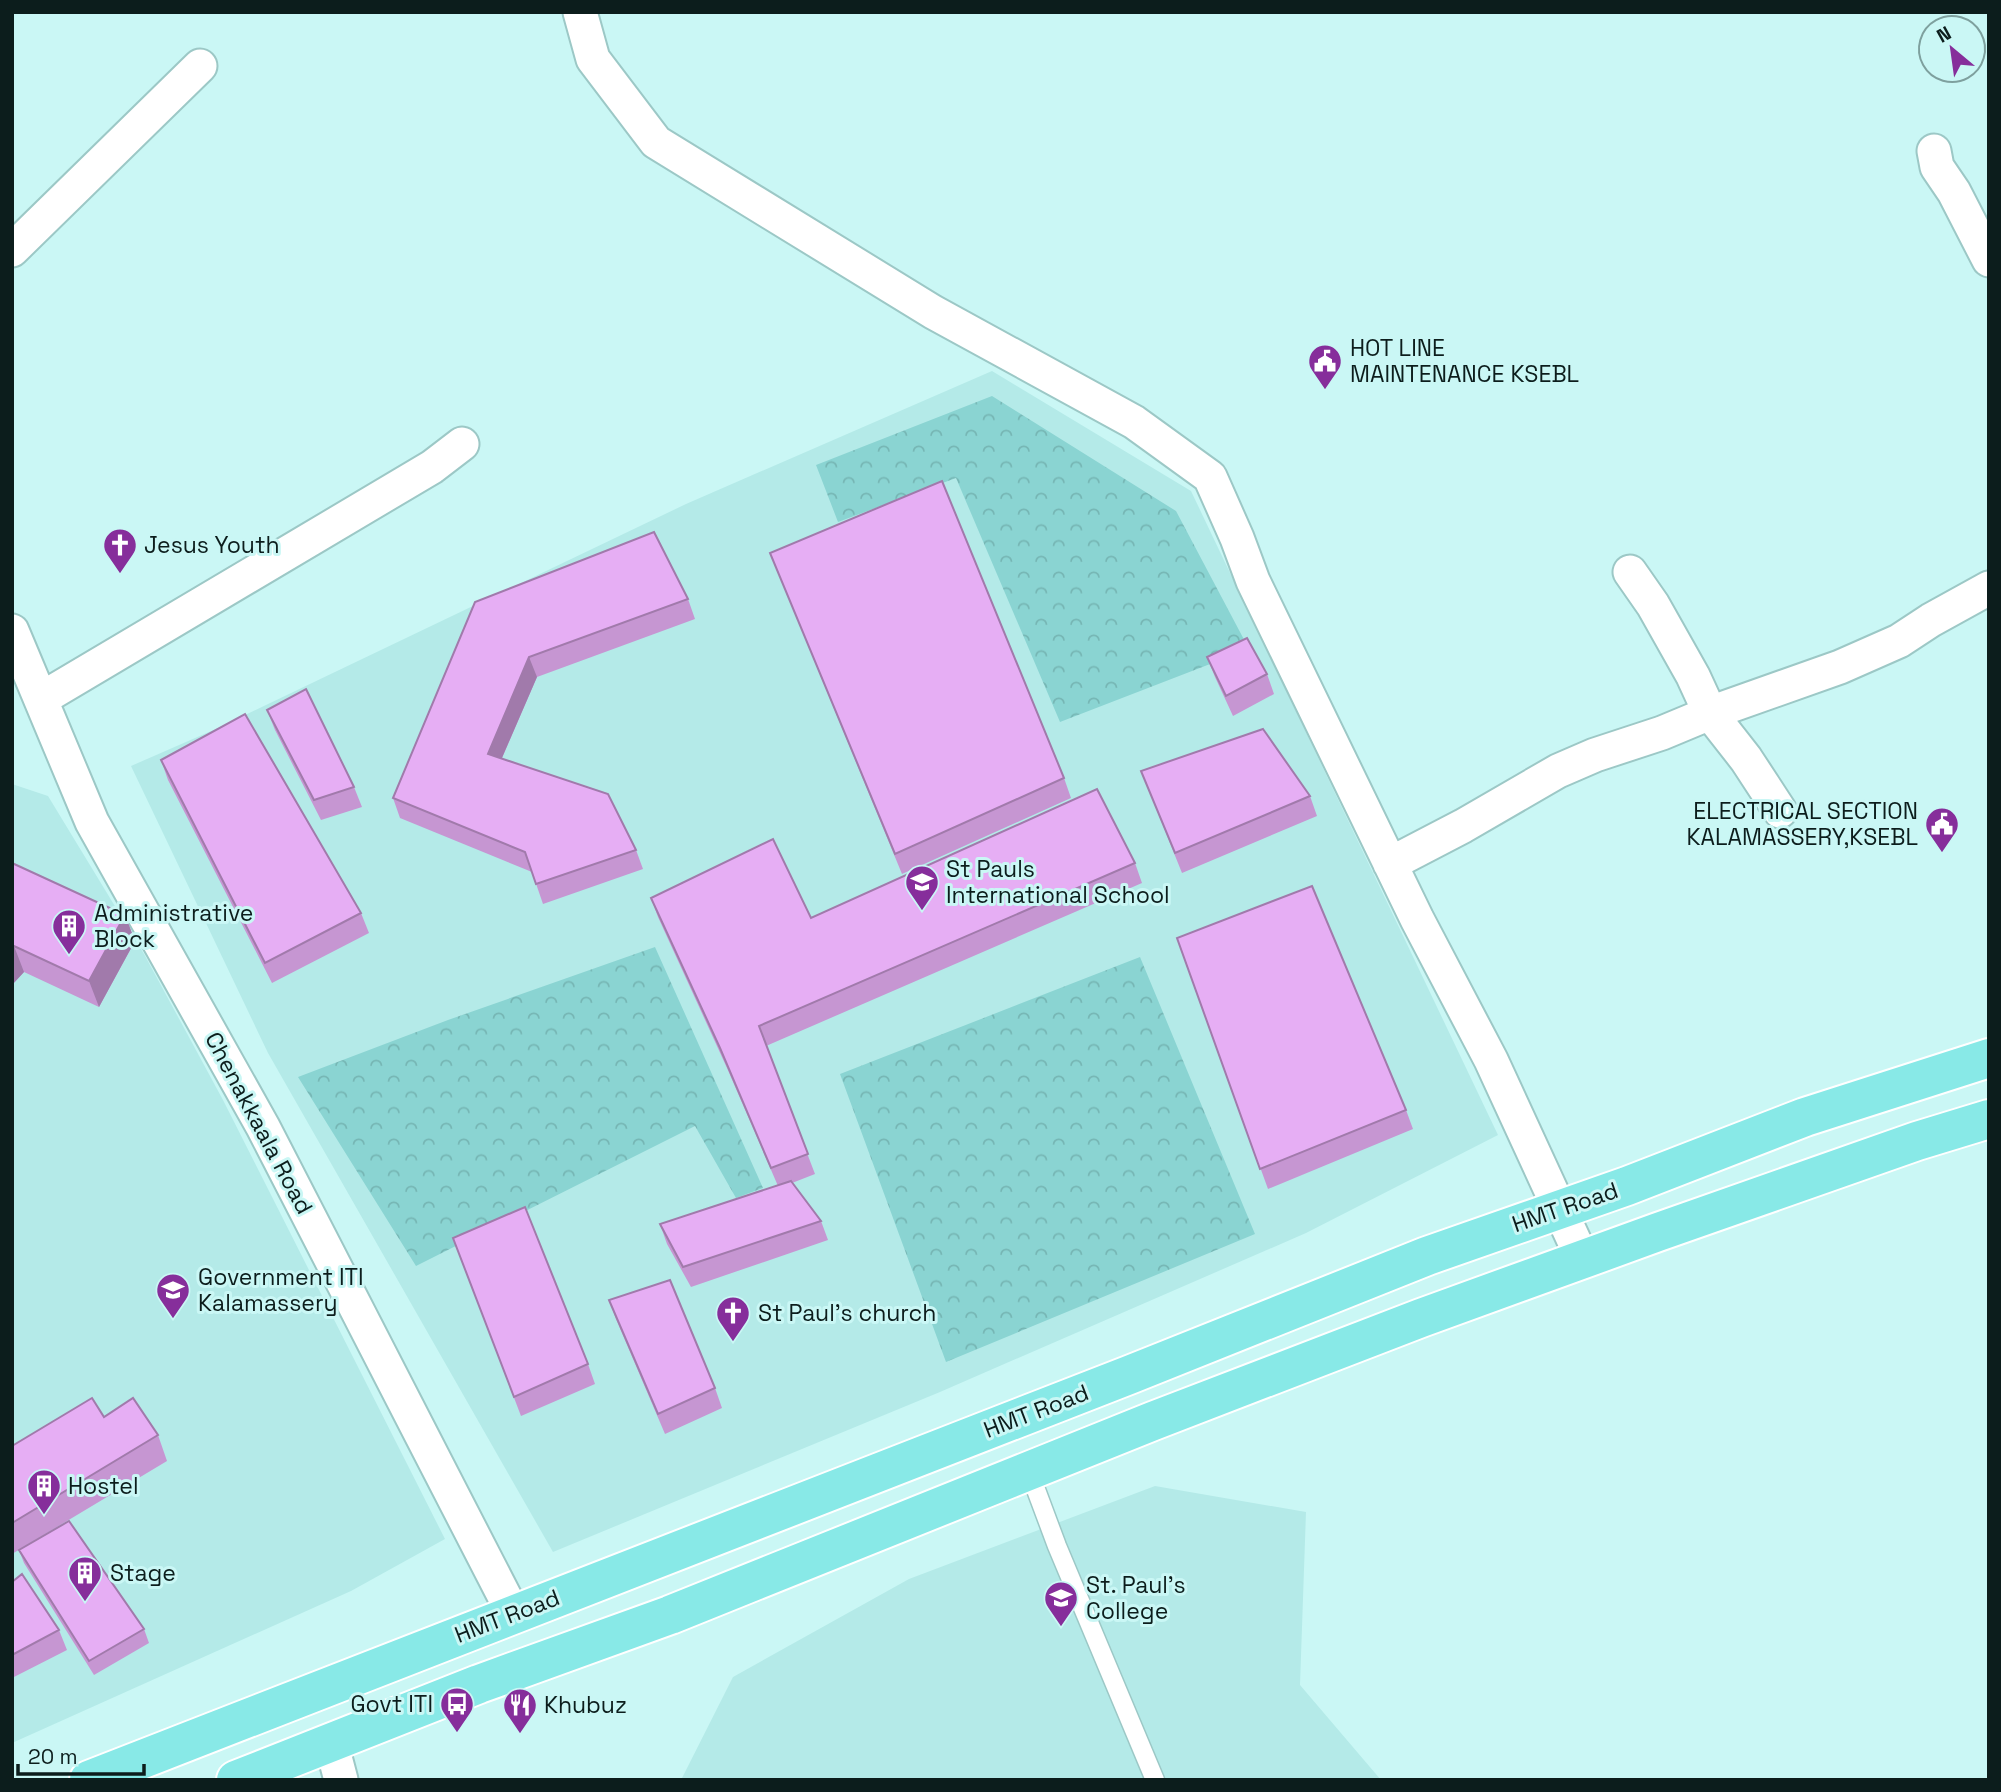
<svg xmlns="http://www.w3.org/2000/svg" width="2001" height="1792" viewBox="0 0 2001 1792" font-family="'Space Grotesk',sans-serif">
<defs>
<pattern id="park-crowns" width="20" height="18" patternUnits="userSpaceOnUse" patternTransform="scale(1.75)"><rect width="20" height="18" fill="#8ad4d2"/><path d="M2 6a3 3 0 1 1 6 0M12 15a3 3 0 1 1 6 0" fill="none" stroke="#76b6b4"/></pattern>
</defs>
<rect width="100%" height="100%" fill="#caf7f5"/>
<path fill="#b4eae8" d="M992,371L1191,491L1498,1135L1306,1233L940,1392L553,1552L268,1053L131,766L218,728L686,504Z
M12,784L48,796L144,954L223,1100L445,1539L351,1591L12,1743Z
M1155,1486L1306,1512L1300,1685L1381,1780H681L733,1677L909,1579Z"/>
<path fill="url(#park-crowns)" d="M992,396L1176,511L1249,649L1060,722L956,478L838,522L816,465Z
M655,947L763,1188L736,1198L695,1126L416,1266L298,1077L448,1020Z
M1140,957L1255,1234L946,1362L840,1074Z"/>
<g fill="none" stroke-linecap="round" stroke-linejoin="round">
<g stroke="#9cc8c6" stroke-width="21">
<path id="service" d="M1029,1471L1057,1546L1155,1780"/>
</g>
<g stroke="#9cc8c6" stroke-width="37">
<path id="minor" d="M580,12L593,59L656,142L933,312L1134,422L1210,477L1237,538L1253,581L1417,919L1491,1060L1583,1260
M1934,151L1937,167L1954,192L1989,260
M12,250L200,66
M12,631L92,822L263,1127L513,1613
M41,699L432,467L462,444
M1780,811L1746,759L1710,713L1840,667L1899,641L1931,620L1989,588
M1390,864L1463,826L1558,771L1595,755L1662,733L1710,713L1693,676L1653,605L1630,572
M331,1742L341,1780"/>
</g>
<g stroke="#fff" stroke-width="42">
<path id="primary" d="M89,1780L1129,1375L1427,1256L1627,1186L1805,1117L1989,1058
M236,1780L479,1684L670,1615L1153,1421L1421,1318L1658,1232L1917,1141L1989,1119"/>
</g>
<use href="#service" stroke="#fff" stroke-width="18"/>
<use href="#minor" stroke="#fff" stroke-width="33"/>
<use href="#primary" stroke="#88e9e7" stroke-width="38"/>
</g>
<path fill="#c696d2" d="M770,553L1064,778L1071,798L902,874Z
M688,599L695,619L537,677L502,758L636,850L643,869L543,904L532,872L400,818L393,798L475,602Z
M1207,657L1267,674L1274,694L1233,716L1215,677Z
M267,710L354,787L362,807L321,820L275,730Z
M161,760L361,913L369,933L272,983L168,780Z
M1141,771L1310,796L1317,816L1182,873Z
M12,863L125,915L135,941L99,1007L24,972L12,985Z
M1135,863L1142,883L766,1046L815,1174L792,1183L821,1221L828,1240L691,1287L667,1244L660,1224L778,1186L727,1068L658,917L651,898L811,918Z
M1177,938L1406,1110L1413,1129L1268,1189Z
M453,1238L588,1364L595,1384L521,1416Z
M609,1300L715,1388L722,1408L665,1434L616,1319Z
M104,1417L158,1435L167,1461L12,1554V1446Z
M19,1550L144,1629L149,1643L94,1675L24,1563Z
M12,1582L59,1630L67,1650L12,1678Z"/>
<path fill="#a17aab" d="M529,657L537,677L495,774L488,754Z
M125,915L135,941L99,1007L89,981Z
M14,946L24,972L12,985V948Z"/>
<path fill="#e6aef4" stroke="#a17aab" stroke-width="2" d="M942,481L1064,778L895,854L770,553Z
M654,532L688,599L529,657L488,754L608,794L636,850L536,884L525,852L393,798L475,602Z
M1247,638L1267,674L1226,696L1207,657Z
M306,689L354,787L314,800L267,710Z
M245,714L361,913L265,963L161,760Z
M1263,729L1310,796L1175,853L1141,771Z
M1097,789L1135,863L759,1026L808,1154L771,1168L720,1048L651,898L773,839L811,918Z
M12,863L125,915L89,981L14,946L12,948Z
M1312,886L1406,1110L1260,1169L1177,938Z
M791,1181L821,1221L683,1267L660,1224Z
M525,1207L588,1364L514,1397L453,1238Z
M670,1280L715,1388L658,1414L609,1300Z
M92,1398L104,1417L133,1398L158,1435L12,1523V1446Z
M69,1521L144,1629L89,1661L19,1550Z
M22,1574L59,1630L12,1655V1582Z"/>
<defs>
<g id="civic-pin" transform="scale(1.75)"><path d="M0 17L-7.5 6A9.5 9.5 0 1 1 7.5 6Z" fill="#862e9b" stroke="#caf7f5"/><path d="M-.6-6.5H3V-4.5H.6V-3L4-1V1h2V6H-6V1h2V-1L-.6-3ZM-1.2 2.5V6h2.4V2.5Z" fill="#fff"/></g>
<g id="church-pin" transform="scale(1.75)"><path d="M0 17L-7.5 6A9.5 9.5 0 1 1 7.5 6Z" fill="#862e9b" stroke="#caf7f5"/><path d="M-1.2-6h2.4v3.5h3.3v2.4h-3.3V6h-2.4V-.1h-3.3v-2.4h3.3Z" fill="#fff"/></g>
<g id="school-pin" transform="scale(1.75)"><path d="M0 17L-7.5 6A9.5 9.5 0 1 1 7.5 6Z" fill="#862e9b" stroke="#caf7f5"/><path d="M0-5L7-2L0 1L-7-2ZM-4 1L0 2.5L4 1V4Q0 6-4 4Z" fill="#fff"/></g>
<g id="building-pin" transform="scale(1.75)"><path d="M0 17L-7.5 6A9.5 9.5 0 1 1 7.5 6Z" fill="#862e9b" stroke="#caf7f5"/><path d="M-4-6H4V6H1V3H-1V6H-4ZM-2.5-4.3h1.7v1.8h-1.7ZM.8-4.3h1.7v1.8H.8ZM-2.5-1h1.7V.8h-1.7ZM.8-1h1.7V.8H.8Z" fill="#fff"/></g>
<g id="university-pin" transform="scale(1.75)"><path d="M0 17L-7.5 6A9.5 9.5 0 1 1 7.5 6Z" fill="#862e9b" stroke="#caf7f5"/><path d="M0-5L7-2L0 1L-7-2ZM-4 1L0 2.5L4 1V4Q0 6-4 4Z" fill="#fff"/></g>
<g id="bus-pin" transform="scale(1.75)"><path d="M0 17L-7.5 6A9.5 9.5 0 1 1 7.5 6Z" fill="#862e9b" stroke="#caf7f5"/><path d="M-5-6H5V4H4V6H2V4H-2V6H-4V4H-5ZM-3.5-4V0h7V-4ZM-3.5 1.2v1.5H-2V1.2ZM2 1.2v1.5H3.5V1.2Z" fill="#fff"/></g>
<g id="restaurant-pin" transform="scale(1.75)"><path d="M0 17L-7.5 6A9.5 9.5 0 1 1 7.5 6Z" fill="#862e9b" stroke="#caf7f5"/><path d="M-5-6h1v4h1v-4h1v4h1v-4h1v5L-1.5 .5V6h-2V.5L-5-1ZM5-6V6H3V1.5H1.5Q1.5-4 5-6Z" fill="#fff"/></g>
</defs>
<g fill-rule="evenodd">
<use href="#civic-pin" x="1325" y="361"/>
<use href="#church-pin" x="120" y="545"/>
<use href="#civic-pin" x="1942" y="824"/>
<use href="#school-pin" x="922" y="882"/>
<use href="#building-pin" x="69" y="926"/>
<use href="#university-pin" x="173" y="1290"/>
<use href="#church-pin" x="733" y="1313"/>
<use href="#building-pin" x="44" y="1486"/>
<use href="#building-pin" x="85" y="1573"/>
<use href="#university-pin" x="1061" y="1598"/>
<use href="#bus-pin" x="457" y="1704"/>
<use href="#restaurant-pin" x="520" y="1705"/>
</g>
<g text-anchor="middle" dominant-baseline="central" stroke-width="6" stroke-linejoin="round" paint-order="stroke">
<g font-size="23" fill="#0c1d1c" stroke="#caf7f5" text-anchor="start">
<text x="1350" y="348">HOT LINE<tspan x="1350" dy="26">MAINTENANCE KSEBL</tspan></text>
<text x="144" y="545">Jesus Youth</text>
<text x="1918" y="811" text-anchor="end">ELECTRICAL SECTION<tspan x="1918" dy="26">KALAMASSERY,KSEBL</tspan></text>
<text x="946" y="869">St Pauls<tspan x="946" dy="26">International School</tspan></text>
<text x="94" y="913">Administrative<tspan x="94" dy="26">Block</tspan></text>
<text x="198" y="1277">Government ITI<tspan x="198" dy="26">Kalamassery</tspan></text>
<text x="758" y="1313">St Paul's church</text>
<text x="68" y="1486">Hostel</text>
<text x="110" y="1573">Stage</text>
<text x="1086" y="1585">St. Paul's<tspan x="1086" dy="26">College</tspan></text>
<text x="433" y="1704" text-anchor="end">Govt ITI</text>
<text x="544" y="1705">Khubuz</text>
</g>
<g font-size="23" fill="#0c1d1c" stroke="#caf7f5">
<text transform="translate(259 1123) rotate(62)">Chenakkaala Road</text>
<text transform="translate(1565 1207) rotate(-19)">HMT Road</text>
<text transform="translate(1036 1411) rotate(-21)">HMT Road</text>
<text transform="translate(507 1616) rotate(-21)">HMT Road</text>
</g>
</g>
<rect width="2001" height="1792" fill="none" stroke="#0c1d1c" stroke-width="28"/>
<g transform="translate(1952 49) rotate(331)"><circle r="33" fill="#caf7f5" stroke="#7ea09e" stroke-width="2"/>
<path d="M0-5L12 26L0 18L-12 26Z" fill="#862e9b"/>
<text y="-10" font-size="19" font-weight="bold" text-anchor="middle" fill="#0c1d1c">N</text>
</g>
<path d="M18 1764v10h126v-10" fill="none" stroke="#0c1d1c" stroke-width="3.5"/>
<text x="28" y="1764" font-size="21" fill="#0c1d1c" stroke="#caf7f5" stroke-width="5" paint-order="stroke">20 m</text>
</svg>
